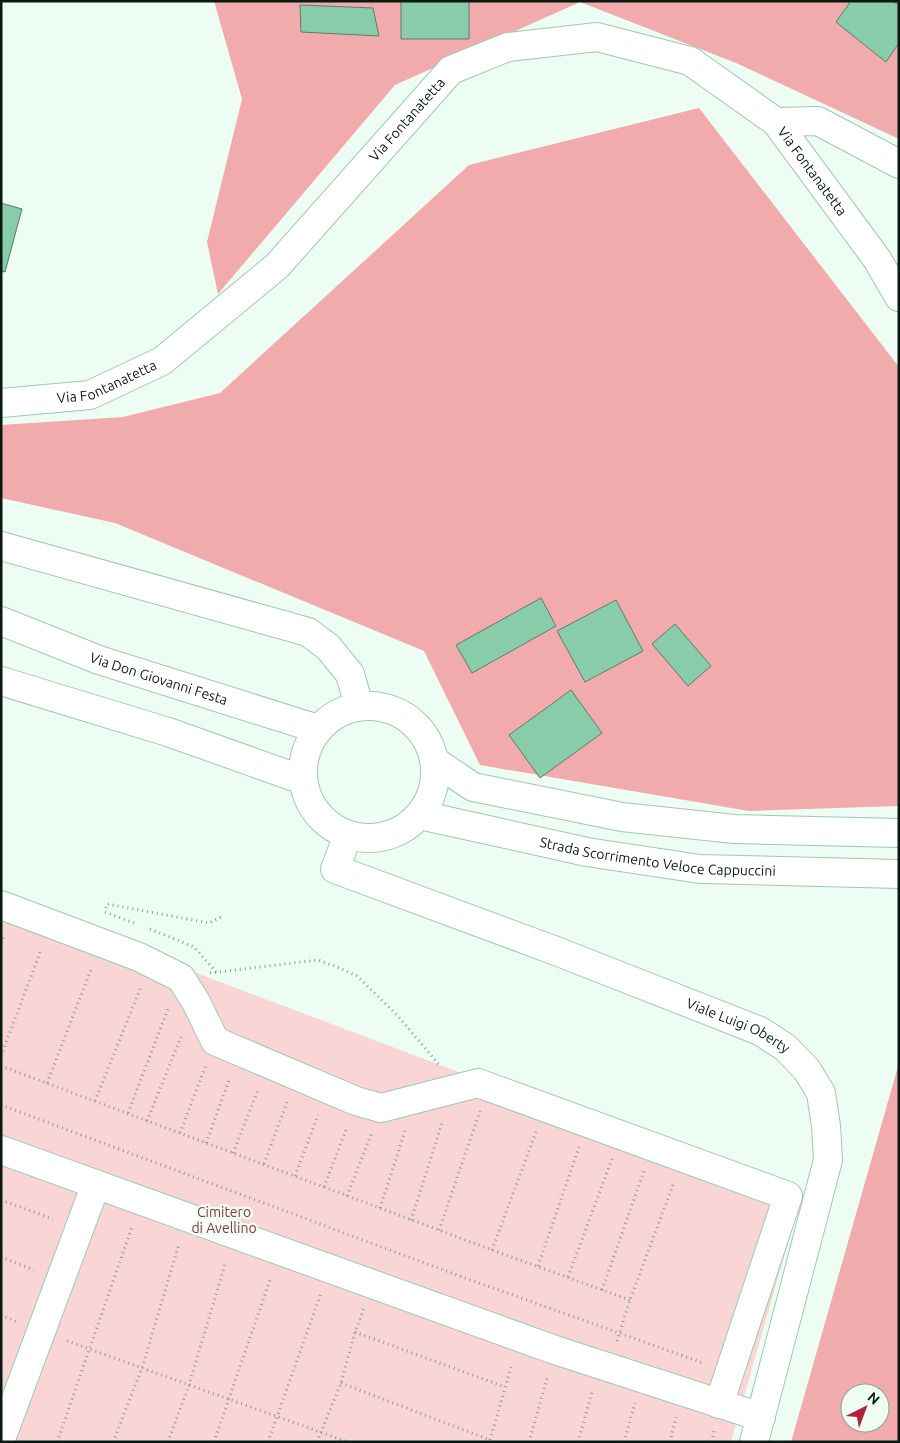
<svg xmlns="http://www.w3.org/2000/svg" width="900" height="1443" viewBox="0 0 900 1443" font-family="Ubuntu,sans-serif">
<rect width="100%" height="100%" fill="#eefdf4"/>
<path fill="#f9d5d5" d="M1,899L800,1201L731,1442H1Z"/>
<path fill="#f2abac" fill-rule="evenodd" d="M214,1H899V139L736,63L580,2L395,85L218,294L207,242L242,99Z
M699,108L899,367V806L749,811L480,765L424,651L115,523L1,498V425L123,417L220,393L469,165Z
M899,1063V1442H791ZM850,1393H880V1423H850Z"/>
<path fill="#89ccaa" stroke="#597d6a" d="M401,1H469V39H401Z
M851,1H892L899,5V43L886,62L836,22Z
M300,5L373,8L379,36L301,32Z
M1,203L22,209L5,272L1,271Z
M541,598L556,626L472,673L456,645Z
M616,600L643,651L585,682L557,631Z
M675,624L711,666L688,686L652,644Z
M571,690L602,733L540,778L509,735Z"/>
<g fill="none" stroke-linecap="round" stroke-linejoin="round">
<g stroke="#a1c7b3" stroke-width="30">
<g id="minor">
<path d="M776,122L818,121L899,164"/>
<path id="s1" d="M1,403L90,395L162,361L277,266L451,70L508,47L597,37L690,61L776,122L877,259L899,297"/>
<path d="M1,546L308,632L328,647L350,674L359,706"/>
<path id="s2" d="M348,835L335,869L556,951L760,1031L786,1048L807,1070L821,1093L826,1126L828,1160L754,1442"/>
<path d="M1,905L139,957L181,978L196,1002L215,1041L356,1101L381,1108L478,1083L788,1196L719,1404"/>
<path d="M1,1150L555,1350L761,1417"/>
<path d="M1,1439L96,1184"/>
</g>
</g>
<g stroke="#a1c7b3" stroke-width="30">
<g id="major">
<path id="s3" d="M1,621L99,660L318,729"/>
<path d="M1,681L168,732L303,780"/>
<circle cx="369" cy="772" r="66"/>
<path d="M436,762L473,787L622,817L734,829L899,833"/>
<path id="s4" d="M420,815L587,852L700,869L899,874"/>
</g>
</g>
<path stroke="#8c9b93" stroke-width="3" stroke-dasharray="1 4" stroke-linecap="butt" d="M134,923L105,912L107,904L209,923L221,917
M150,929L194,947L216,972
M1,943L4,936
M210,973L318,960L337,967L357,976L398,1016L440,1066
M1,1056L41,950
M1,1066L492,1250L630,1300
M47,1083L92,967
M95,1101L141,987
M1,1105L454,1274L703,1363
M128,1113L168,1009
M147,1121L181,1037
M180,1133L206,1065
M206,1143L230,1078
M233,1153L258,1090
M264,1164L287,1102
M295,1176L318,1115
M324,1187L347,1127
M347,1196L372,1132
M1,1200L53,1219
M380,1208L405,1131
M411,1220L443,1120
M439,1230L480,1111
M492,1250L536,1132
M1,1257L34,1270
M538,1266L579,1147
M568,1277L612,1159
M602,1290L644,1171
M1,1315L17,1322
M355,1332L505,1387
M67,1341L348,1442
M617,1341L630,1300L674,1182
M341,1383L490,1440
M490,1440L512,1364
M57,1442L132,1227
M113,1442L142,1368L179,1244
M168,1442L189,1385L226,1261
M214,1442L271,1277
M268,1442L321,1293
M317,1442L341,1383L355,1332L364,1308
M529,1442L548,1375
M578,1442L593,1389
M624,1442L635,1403
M670,1442L676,1417
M712,1442L714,1431"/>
<use href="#minor" stroke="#fff" stroke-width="28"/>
<use href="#major" stroke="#fff" stroke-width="28"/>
</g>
<g text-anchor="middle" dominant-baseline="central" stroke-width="5" stroke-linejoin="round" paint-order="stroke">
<g font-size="14" fill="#0a1912" stroke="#eefdf4">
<text stroke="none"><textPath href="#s1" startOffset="514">Via Fontanatetta</textPath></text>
<text stroke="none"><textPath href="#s1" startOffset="994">Via Fontanatetta</textPath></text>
<text stroke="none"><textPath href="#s1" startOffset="109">Via Fontanatetta</textPath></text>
<text stroke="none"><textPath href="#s3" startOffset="168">Via Don Giovanni Festa</textPath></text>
<text stroke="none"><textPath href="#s4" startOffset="242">Strada Scorrimento Veloce Cappuccini</textPath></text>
<text stroke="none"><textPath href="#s2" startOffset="469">Viale Luigi Oberty</textPath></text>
</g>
<g font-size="14" fill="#89363d" stroke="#eefdf4">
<text x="224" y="1212">Cimitero<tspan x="224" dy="16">di Avellino</tspan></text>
</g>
</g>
<rect width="900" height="1443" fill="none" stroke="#0a1912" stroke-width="5"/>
<g transform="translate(865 1408) rotate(42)"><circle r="24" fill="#eefdf4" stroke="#93a29a"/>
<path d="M0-4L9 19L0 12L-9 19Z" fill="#b2203a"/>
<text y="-8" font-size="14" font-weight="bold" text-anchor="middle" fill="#0a1912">N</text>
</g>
</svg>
